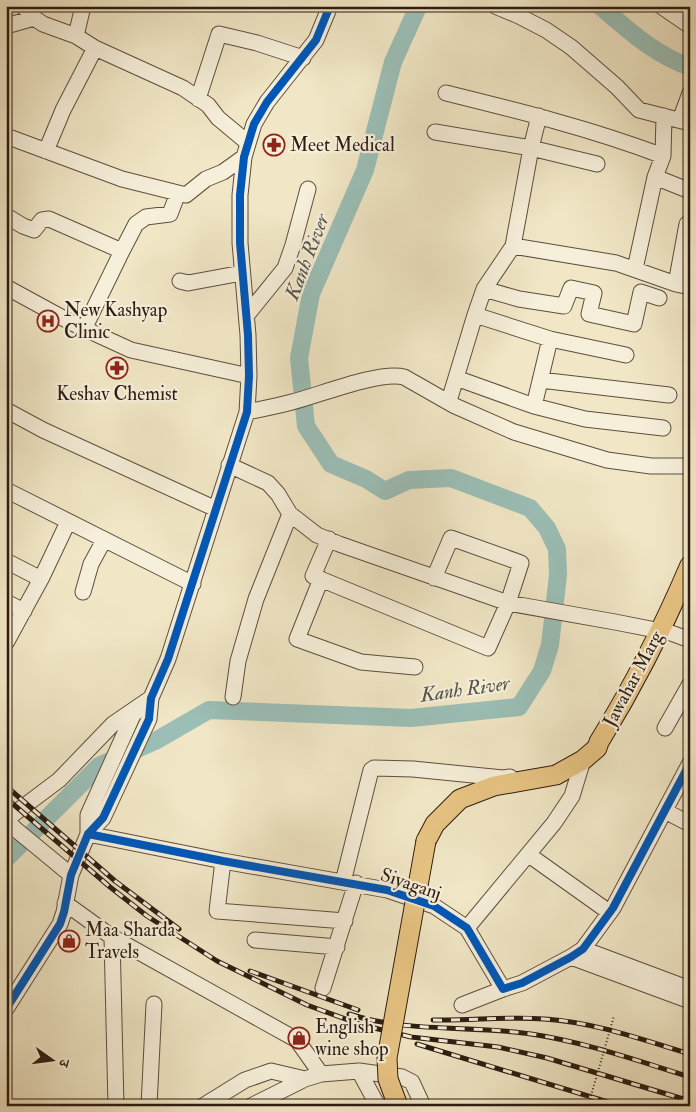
<svg xmlns="http://www.w3.org/2000/svg" width="696" height="1112" viewBox="0 0 696 1112" font-family="'IM FELL Double Pica','Noto Serif Devanagari',serif">
<rect width="100%" height="100%" fill="#f1e7c6"/>
<filter id="stains"><feTurbulence type="fractalNoise" baseFrequency=".004" numOctaves="4"/><feColorMatrix values="0 0 0 0 .2 0 0 0 0 .09 0 0 0 0 .02 0 0 0 .5 -.17"/></filter>
<radialGradient id="worn" r=".72"><stop offset=".6" stop-color="#630" stop-opacity="0"/><stop offset="1" stop-color="#630" stop-opacity=".3"/></radialGradient>
<g fill="none" stroke-linecap="round" stroke-linejoin="round">
<path stroke="#9bbfb7" stroke-width="18" d="M600,6C628,30 655,55 690,67
M6,859L99,766L157,740L209,710L411,718L519,707L542,671L550,645L558,575L557,549L547,528L530,508L451,478L409,480L385,491L366,479L331,464L306,426L299,358L311,294L365,170L393,62L417,9L419,6"/>
<g stroke="#5e4e3e" stroke-width="17">
<path id="minor" d="M23,6L34,18L43,24L76,36L95,48L183,88L208,105L218,118L248,143
M495,6L519,16L546,30L571,47L617,87L639,110L690,123
M661,6L690,26
M6,26L34,18
M76,36L83,6
M446,93C519,111 592,129 663,156
M198,99L219,34L257,43L303,58
M680,120L690,93
M435,132L531,148L597,164
M6,136L122,179L186,195L206,179L223,172L244,157
M46,151L63,110L95,48
M655,177L690,191
M8,217L23,226L34,230L42,220L49,219L122,251L136,224L146,217L170,214L178,193
M513,246L616,263L676,284L690,287
M635,269L655,177L663,156L664,116
M180,281L188,283L242,273
M676,284L687,224
M6,287L72,323L131,350L249,376
M484,289L519,299L564,306L571,288L594,293L589,314L634,324L641,292L659,298
M247,315L285,268L293,245L308,189
M475,315L550,339L626,355
M84,329L122,251
M456,378L534,406L585,419L663,428
M540,380L669,395
M449,401L475,315L484,289L513,246L531,148L539,116
M534,406L550,339
M6,410L43,430L216,509
M247,412C262,409 277,406 292,402C320,395 378,371 404,377L455,406L514,432L607,460L651,466H690
M229,465L268,483L278,494L290,514L317,535L339,544L508,603L615,622L671,633L690,640
M6,490L193,584
M329,539L313,576L488,648L508,603L521,563L451,538L434,578
M6,561L41,579
M321,579L297,639L361,662L415,667
M83,592L91,564L104,540
M6,602L24,611
M6,643L41,579L68,522
M233,697L238,661L256,599L290,514
M665,728L690,684
M665,811L690,824
M6,818L14,828L71,875
M7,819L59,780L113,724L151,698
M88,834L223,861L387,890L434,906L467,928L503,989L522,983L571,957L583,949L613,908L690,763
M88,834V815L133,715L139,709
M529,855L609,912
M223,861L217,911L345,921
M343,882L371,770L374,768L413,769L503,778L510,777
M65,903L112,937L297,1040L321,1074
M467,928L554,823L572,796L583,760
M112,937L116,1106
M255,940L337,947
M583,949L690,989
M571,957L690,1001
M323,988L356,883
M462,1005L503,989
M6,1009L60,924L64,912L71,875L88,834L103,818L149,719L151,698L168,659L247,412L249,376L248,335L240,243V195L244,157L254,124L267,102L316,40L330,6
M359,1071L378,1106
M149,1106L154,1004
M203,1106L245,1080L271,1071L305,1079
M251,1106L305,1079L321,1074L359,1071L402,1077L412,1082L423,1106"/>
</g>
<g stroke="#2d1b11" stroke-width="21">
<path id="major" d="M426,841L435,824L460,799L494,786L556,775L583,760L597,748L599,742C634,685 664,626 690,565"/>
</g>
<use href="#minor" stroke="#f6efda" stroke-width="15"/>
<use href="#major" stroke="#e8c483" stroke-width="19"/>
<g stroke="#2d1b11" stroke-width="5">
<path id="rail" d="M6,786L115,881L179,929
M6,798L110,887L147,916L217,961L307,1005L362,1025L411,1037L498,1047L547,1058L690,1101
M250,971L358,1010
M349,1014C407,1033 471,1025 531,1034C585,1042 638,1061 690,1077
M433,1020C470,1021 507,1016 544,1019C594,1022 643,1040 690,1054
M417,1044L621,1106"/>
</g>
<use href="#rail" stroke="#f6efda" stroke-width="3" stroke-dasharray="9" stroke-linecap="butt"/>
<g stroke="#2d1b11" stroke-width="21" stroke-linecap="butt">
<path id="major-bridge" d="M398,1106L388,1079L387,1058L426,841"/>
</g>
<path stroke="#2d1b11" stroke-width="2" stroke-dasharray="1 2.5" stroke-linecap="butt" d="M588,1106L614,1016"/>
<use href="#major-bridge" stroke="#e8c483" stroke-width="19"/>
<g stroke="#f6efda" stroke-width="11">
<path id="cycleway" d="M88,834L223,861L387,890L434,906L467,928L503,989L522,983L571,957L583,949L613,908L690,763
M6,1009L60,924L64,912L71,875L88,834L103,818L149,719L151,698L168,659L247,412L249,376L248,335L240,243V195L244,157L254,124L267,102L316,40L330,6"/>
</g>
<use href="#cycleway" stroke="#0057b8" stroke-width="8"/>
</g>
<defs>
<g id="pharmacy-ring" transform="scale(1.125)"><circle r="9.5" fill="#f6efda" stroke="#8f2418" stroke-width="1.5"/><path d="M-2-6h4v4h4v4h-4v4h-4v-4h-4v-4h4Z" fill="#8f2418"/></g>
<g id="hospital-ring" transform="scale(1.125)"><circle r="9.5" fill="#f6efda" stroke="#8f2418" stroke-width="1.5"/><path d="M-5-5h3v3.5h4V-5h3V5h-3V1.5h-4V5h-3Z" fill="#8f2418"/></g>
<g id="shop-ring" transform="scale(1.125)"><circle r="9.5" fill="#f6efda" stroke="#8f2418" stroke-width="1.5"/><path d="M-5-2.5h2.3a2.7 3.5 0 0 1 5.4 0H5L5.5 6h-11ZM-1.5-2.5h3a1.5 2.3 0 0 0-3 0Z" fill="#8f2418"/></g>
</defs>
<g fill-rule="evenodd">
<use href="#pharmacy-ring" x="274" y="145"/>
<use href="#hospital-ring" x="48" y="321"/>
<use href="#pharmacy-ring" x="117" y="368"/>
<use href="#shop-ring" x="69" y="941"/>
<use href="#shop-ring" x="299" y="1038"/>
</g>
<g text-anchor="middle" dominant-baseline="central" stroke-width="4.5" stroke-linejoin="round" paint-order="stroke">
<g font-size="19" fill="#2d1b11" stroke="#f6efda" text-anchor="start">
<text x="290" y="145">Meet Medical</text>
<text x="64" y="310">New Kashyap<tspan x="64" dy="22">Clinic</tspan></text>
<text x="117" y="394" text-anchor="middle">Keshav Chemist</text>
<text x="85" y="930">Maa Sharda<tspan x="85" dy="22">Travels</tspan></text>
<text x="315" y="1027">English<tspan x="315" dy="22">wine shop</tspan></text>
</g>
<g font-size="19" fill="#2d1b11" stroke="#f6efda">
<text transform="translate(633 679) rotate(-62)">Jawahar Marg</text>
<text transform="translate(411 884) rotate(19)">Siyaganj</text>
</g>
<g font-size="20" font-style="italic" fill="#54544b" stroke="#f6efda">
<text transform="translate(307 257) rotate(-69)">Kanh River</text>
<text transform="translate(465 689) rotate(-8)">Kanh River</text>
</g>
</g>
<rect width="696" height="1112" fill="none" stroke="#f1e7c6" stroke-width="25"/>
<rect x="8" y="8" width="681" height="1097" fill="none" stroke="#2d1b11" stroke-width="2.5"/>
<rect x="12" y="12" width="671" height="1087" fill="none" stroke="#2d1b11"/>
<g transform="translate(52 1060) rotate(104)" stroke="#f6efda" stroke-width="4" paint-order="stroke">
<path d="M0-4L9 19L0 12L-9 19Z" fill="#2d1b11"/>
<text y="-8" font-size="14" font-weight="bold" text-anchor="middle" fill="#2d1b11">उ</text>
</g>
<rect width="100%" height="100%" filter="url(#stains)"/>
<rect width="100%" height="100%" fill="url(#worn)"/>
</svg>
